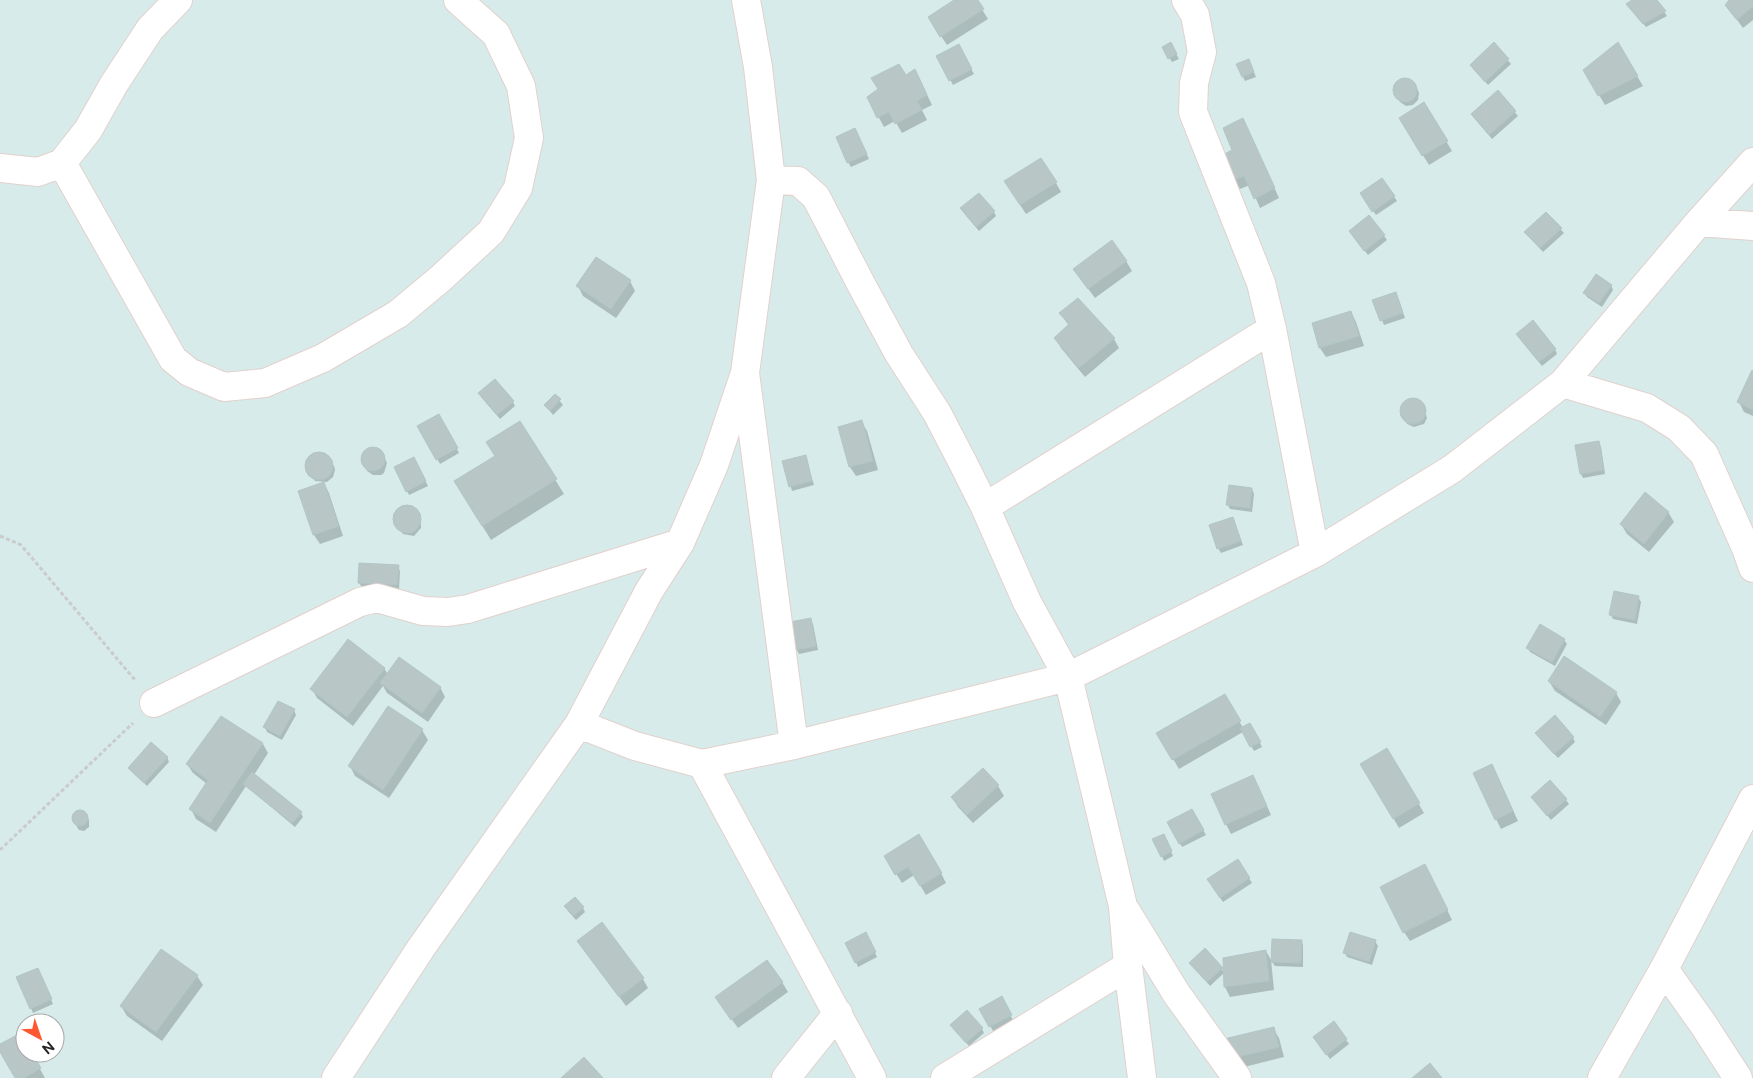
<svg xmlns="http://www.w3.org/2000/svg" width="1753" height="1078" viewBox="0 0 1753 1078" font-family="'Public Sans',sans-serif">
<rect width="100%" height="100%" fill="#d7ebea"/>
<path fill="#0003" d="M957,0H976L988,19L947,45L935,27Z
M1634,0H1656L1667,16L1646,27L1627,4Z
M1731,0H1753V20L1743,28L1726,5Z
M1170,43L1179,59L1172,62L1163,47Z
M1617,43L1643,86L1605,105L1585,71Z
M1494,44L1511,64L1488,85L1474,69Z
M958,45L974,74L953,85L938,56Z
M1251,65L1256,77L1245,81L1243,77Z
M906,76L920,80L932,105L922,110L927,120L902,133L895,121L884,127L868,98L879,89Z
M1405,79L1415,84L1419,93L1418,100L1413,105L1406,106L1400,102L1395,94V87L1399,81Z
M1498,92L1518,116L1492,139L1472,115Z
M1424,104L1452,151L1429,165L1400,118Z
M1248,130L1279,198L1260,208L1250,185L1240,189L1234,179V151Z
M857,134L869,159L851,167L848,162Z
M1382,179L1397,201L1376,215L1364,198Z
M1056,183L1061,192L1026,214L1011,191Z
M994,212L996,216L979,231L964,213Z
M1546,213L1564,233L1543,252L1529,237Z
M1369,216L1387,240L1368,255L1353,236Z
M1126,261L1132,271L1095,298L1081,279Z
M630,281L635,291L616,318L583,296L578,286Z
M1611,285L1613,290L1602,307L1587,297L1585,293Z
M1398,298L1405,318L1384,325L1374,301Z
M1351,312L1356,322L1364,346L1326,357L1320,348Z
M1061,314L1114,339L1119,348L1085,377L1061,348L1056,338L1069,326Z
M1520,339L1555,349L1557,354L1542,366Z
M1753,372V416L1744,412L1739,402Z
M555,395L563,405L553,415L545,405Z
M482,398L513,402L515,406L500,419Z
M1414,400H1418L1423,405L1427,418L1424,424L1414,427L1407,424L1401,411L1402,407L1407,401Z
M439,416L459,453L440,464L419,427Z
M861,421L867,431L878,470L856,476L850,467L839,427Z
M520,423L564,494L491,540L464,496L496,457Z
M1599,442L1601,447L1605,474L1583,478L1581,474Z
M374,449L381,452L387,463L384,473L381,475H373L367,471L362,459L367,450Z
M317,453L325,455L334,466L335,470L333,477L327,482L315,481L308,469L310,457Z
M805,457L814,485L792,491L784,462Z
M416,463L428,486L409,495L407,491Z
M324,484L329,493L343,536L320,544L314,535L300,492Z
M1252,489L1254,494L1252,512L1230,509L1228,505Z
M405,506L413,508L421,521V528L414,536L403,534L395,523V514L401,507Z
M1668,512L1674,522L1649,552L1627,534L1621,524Z
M1233,519L1243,545L1221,553L1218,548Z
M398,567L400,571L399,590L362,587L359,583Z
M1638,597L1641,602L1637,624L1613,619L1611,615Z
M810,619L813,624L818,650L799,654L797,650Z
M1564,640L1567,644L1555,666L1530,652L1528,648Z
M384,668L388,675L440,687L445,697L428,722L387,693L383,686L353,726L317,698L312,689Z
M1549,681L1616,693L1621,702L1606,725L1555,691Z
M1225,695L1243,728L1250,724L1262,747L1254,751L1243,732L1179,769L1158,733Z
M389,708L422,730L428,740L389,798L355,776L350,766Z
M294,710L296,715L282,740L267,732L265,727Z
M1539,737L1573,738L1575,742L1558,758Z
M263,744L268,753L254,775L301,813L303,817L295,827L246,786L216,832L196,819L191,809L207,784L193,773L187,764Z
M1387,750L1424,813L1399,828L1362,764Z
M167,757L169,762L147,786L129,768Z
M983,769L998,786L1004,796L973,823L958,807L952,797Z
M1497,775L1518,821L1501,829L1496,819Z
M1258,786L1271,815L1231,834L1226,824Z
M1566,800L1569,804L1551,820L1535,801Z
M1192,810L1206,835L1182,847L1169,823Z
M78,811L83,812L89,820V827L84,831L79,830L72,819L74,814Z
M1166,840L1173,856L1164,861L1162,856Z
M885,856L941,873L946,883L926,895L914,875L902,883Z
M1238,860L1252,883L1223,902L1211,884Z
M1430,875L1452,920L1410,941L1404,932Z
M583,908L585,912L576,920L568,911Z
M866,934L877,957L858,967L856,962Z
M1301,941L1303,945V967L1275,966L1272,962Z
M1375,941L1378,946L1372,965L1347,957L1345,953Z
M579,942L643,979L648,988L626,1006Z
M1266,951L1271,960L1274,990L1230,997L1225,987V959Z
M1190,963L1222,969L1224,973L1210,986Z
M40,973L53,1004L33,1013L18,978Z
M197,976L203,985L162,1041L127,1016L121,1006Z
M782,982L788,992L738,1028L722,1006Z
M1001,998L1013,1020L993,1031L981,1009Z
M1334,1023L1349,1044L1330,1059L1317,1041Z
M1273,1028L1279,1038L1284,1057L1236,1069L1231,1059Z
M954,1029H982L984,1033L969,1046Z
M25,1043V1053H31L45,1078H16L0,1050V1046Z"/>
<path fill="#b8c6c6" stroke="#b1c6c6" d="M954,0H978L984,9L940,37L928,17Z
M1632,0H1657L1666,11L1643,24L1626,4Z
M1729,0H1753V6L1737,20L1725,5Z
M1171,42L1177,54L1168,59L1162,47Z
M1494,42L1509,59L1485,82L1470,65Z
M1618,42L1638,76L1598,96L1583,70Z
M959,44L972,69L949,81L936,56Z
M1249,59L1254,72L1242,77L1236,64Z
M899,64L906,75L915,69L927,95L917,101L922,110L895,124L889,112L877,118L867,97L878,89L871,78Z
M1393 90a12 12 0 1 1 24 0a12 12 0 1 1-24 0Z
M1498,90L1516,111L1489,135L1471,114Z
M1424,102L1448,141L1422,156L1399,118Z
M1243,118L1275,188L1254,199L1244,176L1233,180L1223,155L1232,150L1223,128Z
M855,128L867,154L847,163L836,137Z
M1041,158L1057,182L1020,205L1004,181Z
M1382,178L1395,196L1372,212L1360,193Z
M979,193L995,211L976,227L960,208Z
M1546,212L1562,228L1540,248L1524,232Z
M1369,215L1385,235L1364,251L1349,231Z
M1112,240L1127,261L1088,289L1073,269Z
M596,257L631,280L611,309L576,286Z
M1596,274L1612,285L1599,303L1583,293Z
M1396,292L1403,313L1380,321L1372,300Z
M1078,298L1115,338L1079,368L1054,338L1069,324L1059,313Z
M1351,311L1359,336L1319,348L1312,323Z
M1533,320L1556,349L1539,362L1516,334Z
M1752,370L1753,371V410L1737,402Z
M495,379L514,401L497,415L478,393Z
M555,394L561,399L550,411L544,405Z
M1400 411a13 13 0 1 1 26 0a13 13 0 1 1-26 0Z
M439,414L458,448L436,460L417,426Z
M862,420L873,461L849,467L838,427Z
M520,421L557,479L482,526L454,481L495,456L486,442Z
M1599,441L1604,470L1580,474L1575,445Z
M361 459a12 12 0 1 1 24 0a12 12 0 1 1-24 0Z
M305 466a14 14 0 1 1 28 0a14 14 0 1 1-28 0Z
M806,455L812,481L789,487L782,461Z
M414,457L426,481L406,492L394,467Z
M324,482L339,526L313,535L298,491Z
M1229,485L1252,488L1250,508L1226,505Z
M1645,492L1669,512L1644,544L1620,524Z
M393 519a14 14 0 1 1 28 0a14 14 0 1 1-28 0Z
M1233,517L1241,541L1217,549L1209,525Z
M359,563L399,565L397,585L358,583Z
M1614,591L1639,596L1635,620L1609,615Z
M811,618L816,646L795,650L790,622Z
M1540,624L1565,639L1552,662L1526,648Z
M348,639L385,668L347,717L310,689Z
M1564,656L1617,692L1600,717L1548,681Z
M399,657L441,687L422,713L380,683Z
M1225,694L1241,721L1172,760L1156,733Z
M278,701L295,709L280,736L263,727Z
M388,706L423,729L383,790L348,766Z
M1555,715L1574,737L1554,754L1535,733Z
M221,716L263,743L210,823L189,809L208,780L186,764Z
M1250,723L1261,742L1250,747L1240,728Z
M151,742L168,757L144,783L128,768Z
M1387,748L1420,803L1393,819L1360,764Z
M1492,764L1513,811L1495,820L1473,773Z
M983,768L999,785L967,815L951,797Z
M252,772L302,812L292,823L243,784Z
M1253,775L1267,806L1225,825L1211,794Z
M1550,780L1567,799L1547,816L1531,797Z
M1192,809L1204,830L1179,844L1167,822Z
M72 818a8 8 0 1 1 16 0a8 8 0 1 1-16 0Z
M919,834L942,873L920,886L908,867L895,875L884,856Z
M1164,834L1172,851L1161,857L1152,839Z
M1238,859L1250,878L1220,898L1207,879Z
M1425,864L1448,910L1403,933L1380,887Z
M575,897L584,907L573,916L564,906Z
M602,922L644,978L619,997L577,941Z
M866,932L876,952L855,963L845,943Z
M1350,932L1376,940L1369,962L1343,953Z
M1272,939L1302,940L1301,963L1271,962Z
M1205,948L1223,968L1207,982L1189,963Z
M161,949L198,975L156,1032L120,1006Z
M1266,950L1269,981L1224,987L1223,958Z
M767,960L783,982L731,1020L715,997Z
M38,968L52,999L30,1009L16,977Z
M1002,996L1012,1015L989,1027L979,1009Z
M967,1010L983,1028L966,1043L950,1025Z
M1334,1021L1347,1039L1326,1055L1313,1037Z
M1274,1027L1279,1047L1229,1059L1224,1039Z
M21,1033L25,1040V1053H32L41,1068L24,1078H15L0,1052V1044Z
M584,1057L603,1078H561Z
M1430,1063L1442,1078H1412Z"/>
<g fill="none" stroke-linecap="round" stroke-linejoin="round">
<g stroke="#e2d1cd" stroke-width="30">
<path id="minor" d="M1186,0L1195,15L1202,52L1194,83L1193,112L1261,283L1272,329L1315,553
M62,163L173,359L189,372L224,387L265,383L323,358L398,314L440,279L491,232L518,188L529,138L521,86L496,34L458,0
M0,168L38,172L62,163L88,130L114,84L150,29L178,0
M771,180L798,181L816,197L861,284L899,354L937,413L963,463L985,507L1027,602L1068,677L1123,906L1128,966L1142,1078
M1699,222L1753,226
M745,373L794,745L1068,677L1315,553L1452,469L1563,383L1699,222L1753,162
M1563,383L1647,408L1679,428L1704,454L1746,548L1753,568
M985,507L1272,329
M154,703L360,602L377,598L423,611L448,612L468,609L680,543
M579,724L635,746L702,764L794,745
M702,764L872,1078
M1126,911L1176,993L1237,1078
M1664,969L1703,1024L1738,1078
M336,1078L421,948L579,724L649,591L680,543L714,465L745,373L771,180L758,67L746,0
M786,1078L838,1013
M945,1078L1128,966
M1602,1078L1664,969L1753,799"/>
</g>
<path stroke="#cbcbcb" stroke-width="3" stroke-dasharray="4 2.5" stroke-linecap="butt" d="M0,536L21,545L135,680
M0,850L133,723"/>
<use href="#minor" stroke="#fff" stroke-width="28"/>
</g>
<g transform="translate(40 1038) rotate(140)"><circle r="24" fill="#ffffff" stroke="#a9a9a9"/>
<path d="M0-4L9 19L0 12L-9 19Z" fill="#ff5831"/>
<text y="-8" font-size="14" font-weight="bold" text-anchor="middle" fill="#272727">N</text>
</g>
</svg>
